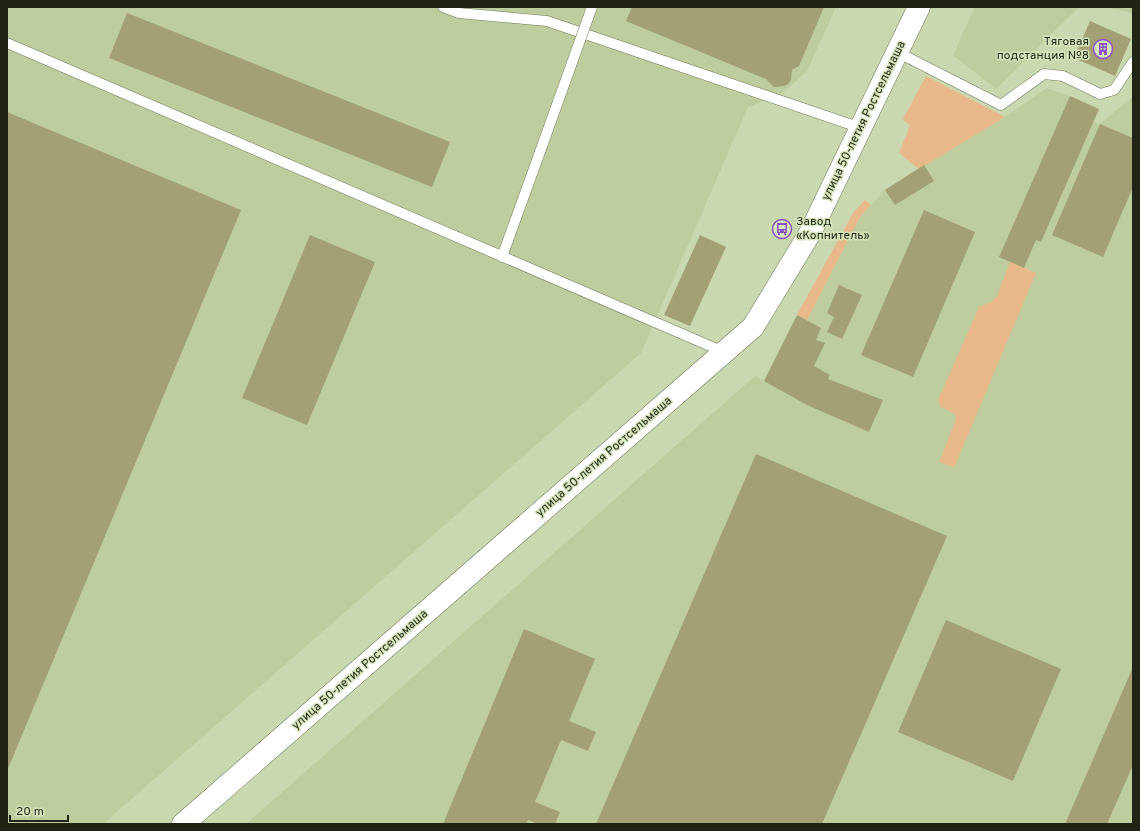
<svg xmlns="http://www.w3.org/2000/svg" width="1140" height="831" viewBox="0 0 1140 831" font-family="Overpass,sans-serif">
<rect width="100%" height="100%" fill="#c9d8ae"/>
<path fill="#bdcd9d" d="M7,7H836L807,71L780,95L748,107L641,353L103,824H7Z
M975,7H1079L996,89L953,55Z
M1104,7H1133V14L1128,12Z
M1047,88L1070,96L1099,109L1093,121L1099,124L1133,97V824H246L755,376L764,381L797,315L807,320L860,217L885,190L924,165L1005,117Z"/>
<path fill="#e9b88b" d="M926,76L1005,117L919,169L899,153L910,126L903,119Z
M865,200L871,205L860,217L807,320L797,315L853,213Z
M1010,262L1036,273L954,468L939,462L955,422L956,416L954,413L941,407L938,400L979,307L991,302L997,296Z"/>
<path fill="#a3a076" d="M632,7H824L799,66L792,70L791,80L788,84L784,86L774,87L766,79L626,21Z
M127,13L450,142L432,187L109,58Z
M1090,21L1131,39L1115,76L1074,58Z
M1070,96L1099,109L1041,242L1036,240L1024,268L999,257Z
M7,112L241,210L7,771Z
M1100,124L1133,138V187L1103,257L1052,235Z
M924,165L934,181L895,205L885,190Z
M924,210L975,232L913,377L861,355Z
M310,235L375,262L307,425L242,398Z
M700,235L726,247L690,326L664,315Z
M839,285L862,295L842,339L827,332L834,317L827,313Z
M797,315L821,328L816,340L825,343L814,366L830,375L828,379L883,400L869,432L807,405L764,381Z
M756,454L947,536L822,824H596Z
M946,620L1061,669L1013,781L898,732Z
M524,629L595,659L569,721L596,732L588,751L561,740L535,802L560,812L555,824H539L528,820L526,824H443Z
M1133,667V765L1107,824H1065Z"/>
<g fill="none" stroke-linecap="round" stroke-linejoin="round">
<g stroke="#6d7954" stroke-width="11">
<path id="service" d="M443,7L459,13L547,21L861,128
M7,43L724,352
M897,52L1001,105L1044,74L1063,76L1100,94L1114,90L1133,62
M502,257L541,149"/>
</g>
<g stroke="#6d7954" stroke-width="23">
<path id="secondary" d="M183,824L753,327L810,233L919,7"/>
</g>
<use href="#service" stroke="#fff" stroke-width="10"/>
<use href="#secondary" stroke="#fff" stroke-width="22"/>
<g stroke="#6d7954" stroke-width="11" stroke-linecap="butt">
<path id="service-bridge" d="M541,149L592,7"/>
</g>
<use href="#service-bridge" stroke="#fff" stroke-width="10"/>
</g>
<defs>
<g id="building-ring" transform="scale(1)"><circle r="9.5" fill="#d6e5bb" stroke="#8b51c7" stroke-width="1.5"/><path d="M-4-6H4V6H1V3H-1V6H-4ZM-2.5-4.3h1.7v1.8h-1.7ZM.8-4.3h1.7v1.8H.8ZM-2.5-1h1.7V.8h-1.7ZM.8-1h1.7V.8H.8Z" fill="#8b51c7"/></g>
<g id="bus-ring" transform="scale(1)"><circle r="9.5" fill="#d6e5bb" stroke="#8b51c7" stroke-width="1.5"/><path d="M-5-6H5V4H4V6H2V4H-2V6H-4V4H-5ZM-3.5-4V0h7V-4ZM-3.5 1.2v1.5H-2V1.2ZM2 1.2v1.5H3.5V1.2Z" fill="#8b51c7"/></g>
</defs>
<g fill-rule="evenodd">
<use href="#building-ring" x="1103" y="49"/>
<use href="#bus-ring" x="782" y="229"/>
</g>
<g text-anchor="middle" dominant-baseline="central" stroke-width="3" stroke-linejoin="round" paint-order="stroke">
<g font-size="12" fill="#1f2415" stroke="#d6e5bb" text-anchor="end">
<text x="1089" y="42">Тяговая<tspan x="1089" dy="14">подстанция №8</tspan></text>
<text x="796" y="222" text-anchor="start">Завод<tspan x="796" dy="14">«Копнитель»</tspan></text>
</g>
<g font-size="12" fill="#1f2415" stroke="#d6e5bb">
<text transform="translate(864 121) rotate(-64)">улица 50-летия Ростсельмаша</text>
<text transform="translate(604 457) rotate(-41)">улица 50-летия Ростсельмаша</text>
<text transform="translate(360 670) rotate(-41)">улица 50-летия Ростсельмаша</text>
</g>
</g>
<rect width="1140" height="831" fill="none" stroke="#1f2415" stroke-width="16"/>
<path d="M10 815v6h58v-6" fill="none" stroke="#1f2415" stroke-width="2"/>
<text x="16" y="815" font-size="12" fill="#1f2415" stroke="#d6e5bb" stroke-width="3" paint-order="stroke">20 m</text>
</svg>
